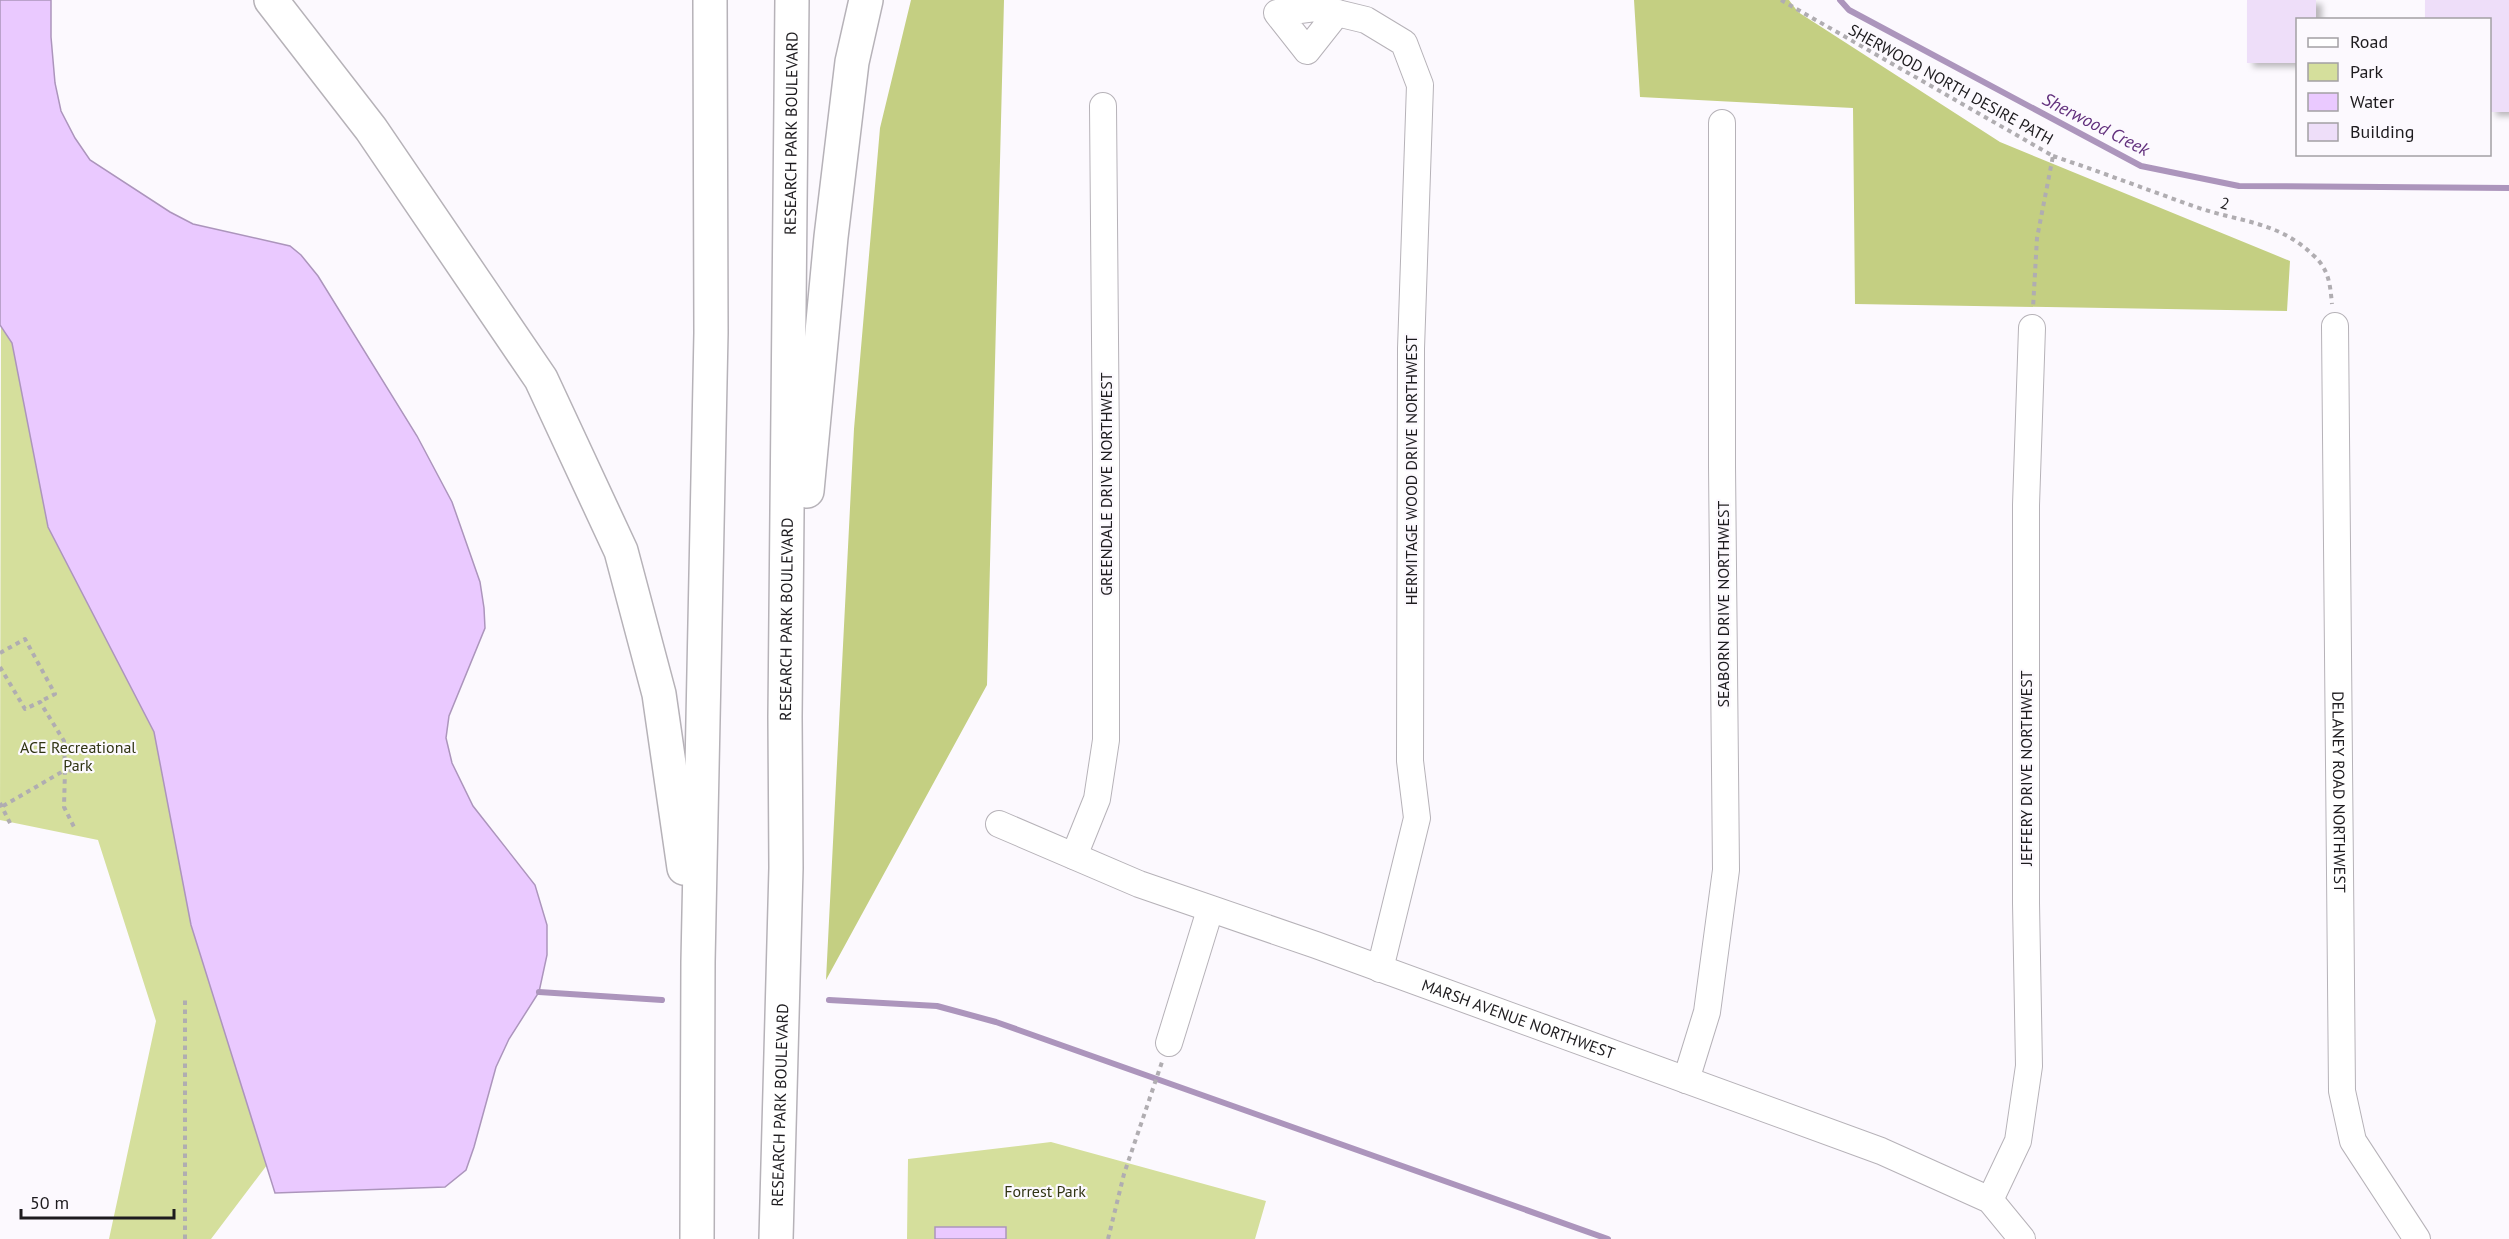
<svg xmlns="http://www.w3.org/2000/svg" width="2509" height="1239" viewBox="0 0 2509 1239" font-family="'PT Sans',sans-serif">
<defs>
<filter id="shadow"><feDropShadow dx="6" dy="4" stdDeviation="3" flood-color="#0004"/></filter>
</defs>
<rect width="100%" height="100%" fill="#fcf9fe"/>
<path fill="#d5df9c" d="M1,326L12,343L48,527L154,732L191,925L267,1165L211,1239H109L156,1021L98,840L0,820Z
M1051,1142L1266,1201L1255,1239H907L908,1159Z"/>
<path fill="#c4cf82" d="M911,0H1004L987,685L826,980L854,429L880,128Z
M1634,0H1789L1798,12L2000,142L2290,261L2287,311L1855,304L1853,108L1640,97Z"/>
<path fill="#eac9ff" stroke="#ac95bc" stroke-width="1.5" d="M0,0H51V37L55,83L61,111L75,138L90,160L170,212L193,224L290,246L301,255L318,276L417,436L452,502L480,582L484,608L485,628L449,716L446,738L452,763L473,806L535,885L547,925V955L539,992L509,1039L496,1067L474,1147L466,1170L445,1187L275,1193L191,925L154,732L48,527L12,343L0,325Z
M935,1227H1006V1239H935Z"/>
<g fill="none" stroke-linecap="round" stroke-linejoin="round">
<path stroke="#ac95bc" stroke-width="6" d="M1840,0L1849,10L2141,166L2239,186L2509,188
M539,992L662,1000
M829,1000L937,1006L996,1022L1608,1239"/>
</g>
<path fill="#eedef9" filter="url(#shadow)" d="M2247,0H2316V20H2298V63H2247Z
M2425,0H2509V112H2490V20H2425Z"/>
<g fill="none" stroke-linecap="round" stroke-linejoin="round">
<g stroke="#b6b2b8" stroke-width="28">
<g id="minor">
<path d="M1315,8L1337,13L1307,51L1277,13Z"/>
<path d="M1337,13L1366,20L1404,43L1420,85L1411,349L1410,761L1417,818L1380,969"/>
<path id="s1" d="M2335,326L2342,1091L2353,1141L2417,1239"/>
<path id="s2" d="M999,824L1139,884L1316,945L1881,1151L1990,1200L2022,1239"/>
<path d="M1074,856L1097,799L1106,740V454L1103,106"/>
<path d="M1169,1043L1210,910"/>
<path d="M1686,1080L1707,1012L1726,870L1722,466V123"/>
<path d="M1990,1200L2018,1141L2029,1066L2026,903V505L2032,328"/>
</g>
</g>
<g stroke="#b6b2b8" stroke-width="36">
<g id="highway">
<path d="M271,0L371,129L541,379L621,551L659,694L684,868"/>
<path d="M807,491L831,237L852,62L866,0"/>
<path d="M697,1239L698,962L711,333L710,0"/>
<path id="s3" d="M776,1239L786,868L785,717L792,0"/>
</g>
</g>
<path stroke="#b0adb1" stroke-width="4" stroke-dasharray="4.5 4.5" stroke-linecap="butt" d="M1781,0L2053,156L2037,238L2033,308
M2053,156C2101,172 2148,190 2196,207C2239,222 2278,221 2313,255C2329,269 2330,284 2332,304
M0,653L25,639L55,694L41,701
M0,667L25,709L40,702L64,741L65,770L86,771
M0,803L12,827
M3,806L65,770L64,807L74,827
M185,1239V997
M1108,1239L1124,1174L1162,1062"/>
<use href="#minor" stroke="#fff" stroke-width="26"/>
<use href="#highway" stroke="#fff" stroke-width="33"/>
</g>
<g text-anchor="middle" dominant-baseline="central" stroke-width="4.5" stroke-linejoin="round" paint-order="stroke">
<g font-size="16" fill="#1d1b1e" stroke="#fcf9fe">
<text transform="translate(1951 84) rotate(29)">SHERWOOD NORTH DESIRE PATH</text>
<text stroke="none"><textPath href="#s3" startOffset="1106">RESEARCH PARK BOULEVARD</textPath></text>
<text transform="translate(2225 203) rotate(15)">2</text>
<text transform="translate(1411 470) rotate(-90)">HERMITAGE WOOD DRIVE NORTHWEST</text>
<text transform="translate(1106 484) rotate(-90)">GREENDALE DRIVE NORTHWEST</text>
<text transform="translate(1723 604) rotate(-90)">SEABORN DRIVE NORTHWEST</text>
<text stroke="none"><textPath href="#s3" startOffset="620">RESEARCH PARK BOULEVARD</textPath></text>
<text transform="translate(2026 768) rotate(-90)">JEFFERY DRIVE NORTHWEST</text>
<text stroke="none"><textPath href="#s1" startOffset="466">DELANEY ROAD NORTHWEST</textPath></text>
<text stroke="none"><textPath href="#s2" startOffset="555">MARSH AVENUE NORTHWEST</textPath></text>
<text stroke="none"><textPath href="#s3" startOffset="134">RESEARCH PARK BOULEVARD</textPath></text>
</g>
<g font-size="16" fill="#313514" stroke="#fcf9fe">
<text x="78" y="747">ACE Recreational<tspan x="78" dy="18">Park</tspan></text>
<text x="1045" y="1191">Forrest Park</text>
</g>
<g font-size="18" font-style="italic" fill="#62307d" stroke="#fcf9fe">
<text transform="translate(2096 124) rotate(27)">Sherwood Creek</text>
</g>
</g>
<rect x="2296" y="18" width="195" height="138" fill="#fcf9fe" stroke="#a3a0a4" stroke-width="1.5"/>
<rect x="2308" y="38" width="30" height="9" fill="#ffffff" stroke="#a3a0a4" stroke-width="1.5"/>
<text x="2350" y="48" font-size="18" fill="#1d1b1e">Road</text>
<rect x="2308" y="63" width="30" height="18" fill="#d5df9c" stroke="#a3a0a4" stroke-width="1.5"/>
<text x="2350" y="78" font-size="18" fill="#1d1b1e">Park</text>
<rect x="2308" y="93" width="30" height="18" fill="#eac9ff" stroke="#a3a0a4" stroke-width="1.5"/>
<text x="2350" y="108" font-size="18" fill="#1d1b1e">Water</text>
<rect x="2308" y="123" width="30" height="18" fill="#eedef9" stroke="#a3a0a4" stroke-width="1.5"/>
<text x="2350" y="138" font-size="18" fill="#1d1b1e">Building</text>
<path d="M21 1209v9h153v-9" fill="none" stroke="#1d1b1e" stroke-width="3"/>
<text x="30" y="1209" font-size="18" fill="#1d1b1e" stroke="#fcf9fe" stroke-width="4.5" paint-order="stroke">50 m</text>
</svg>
